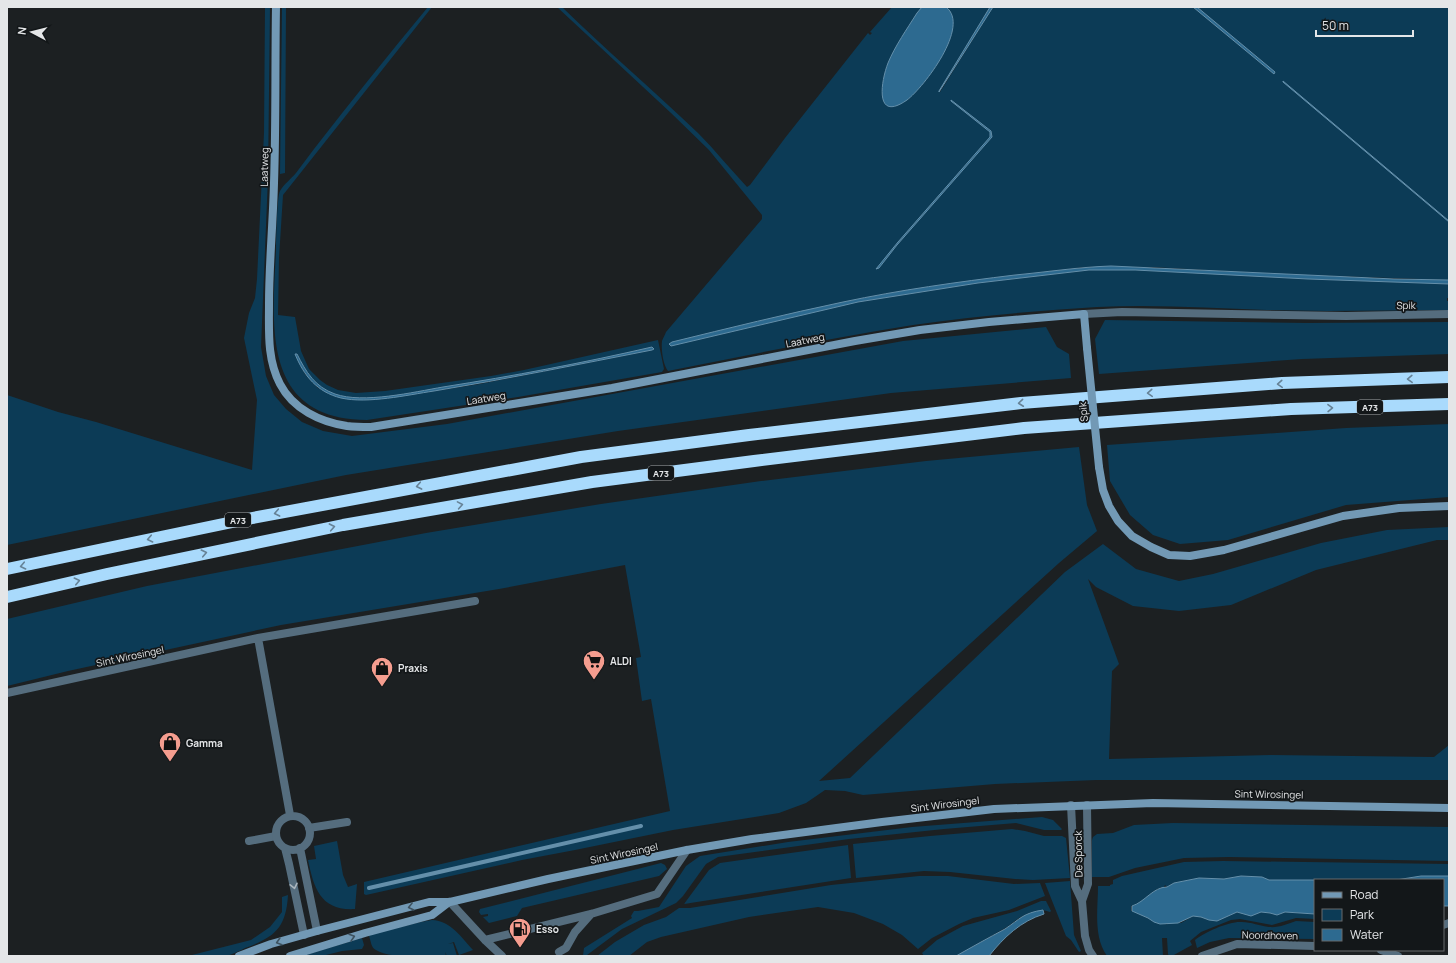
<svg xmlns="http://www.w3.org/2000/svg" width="1456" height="963" viewBox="0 0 1456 963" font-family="Manrope,sans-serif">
<rect width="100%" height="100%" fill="#1c2022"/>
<path fill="#0c3b56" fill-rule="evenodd" d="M265,7H270L268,177L261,347L266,376L274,395L286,409L302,422L323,431L352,436L447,424L903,341L1046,327L1057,347L1069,354L1071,378L891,393L618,431L346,475L7,545V395L58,412L96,422L252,470L257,400L244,338L249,313L255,298L257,279L264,133Z
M282,7H286L285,173L280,174Z
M428,7H432L283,195L279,258L278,315L295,317L301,351L309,369L320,380L327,385L338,390L356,393L385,391L491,376L524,370L658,340L664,369L662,372L518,397L367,420C262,419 272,328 276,251C276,241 277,196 280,191C284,184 291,179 296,173C302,165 308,157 314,149C351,101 389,54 428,7ZM652,347L654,349L652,350L480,384L395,397L365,400L349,399L318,388L305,374L295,354H297C306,372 315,387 335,394C363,404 414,392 443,387C513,376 583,363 652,347Z
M557,7H562C606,50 653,90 698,133C715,150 730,169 747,187L750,185L785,138L868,33L870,35L872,33L870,32L892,7H990L939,91L940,92L993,7H1193L1274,74L1275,72L1197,7H1449V221L1319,112L1449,222V280L1277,274L1152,267H1085L993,278L883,294L843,302L763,320L670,343L858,302L978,283L1089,270H1135L1308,279L1449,284V298H1447V301H1449V310C1388,310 1328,312 1267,310C1211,308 1154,304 1097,307C1036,311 974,316 913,325C831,338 749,355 668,371C663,365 661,349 662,341C663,338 665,335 666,332L762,219V215L709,150L671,113ZM951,101L991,131L992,137L897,245L879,268L898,242L990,137V132Z
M1105,320L1307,323L1449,322V354L1302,359L1099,374L1095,339Z
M1449,424V497L1346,505L1228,540L1180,544L1153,535L1130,515L1110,481L1107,445L1346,428Z
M1079,447L1087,505L1097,531L1059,563L819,781L850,778L1065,572L1103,544L1136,569L1179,581L1213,574L1321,543L1387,530L1449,527V540H1437L1316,570L1231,605L1179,611L1133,606L1096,587L1088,579L1119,664L1112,671L1109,759L1271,755L1434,757L1449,745V780H1096L995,784L863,795L845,791L825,790L806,803L779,813L673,830L575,850L522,860L366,895L364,894V882L670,811L651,699L642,701L636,658L641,657L625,565L499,589L281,625L68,671L7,686V619L147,586L426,533L601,504L761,481L926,461Z
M1042,817L1053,820L1062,829L1061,830H1044L1016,823L944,829L849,839L718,857L706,864L683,896L676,903L622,929L587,955L583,956L584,948L632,918L631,916L634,911H638L659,907L686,866L700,856L788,842L912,827Z
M1173,823L1449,827V861L1229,857L1184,858L1135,868L1109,877H1092V840L1093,837L1097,834L1113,833L1134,825Z
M1012,829L1025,831L1044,836H1062L1066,838L1070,878L1033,880L1015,879L950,872L924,871L856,878L853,844L930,836Z
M337,841L343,875L348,887L357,884L355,909C321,911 314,889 308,860L316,859L314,846Z
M848,845L851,878L684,904L709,870L720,863Z
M1223,861L1449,864V876H1421L1396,880H1269L1262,877L1242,876L1224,879L1203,878L1174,883L1167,887L1165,885L1164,887C1152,888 1144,904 1131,906V911H1134L1157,923H1166V925L1167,923H1181L1193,916L1201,917L1209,920L1217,921L1237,912L1246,914L1261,912L1270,913L1277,915L1285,912L1315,914V919L1296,918L1272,925L1240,919L1231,920L1201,932L1190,941L1192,945L1172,956H1169L1168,954L1167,938H1162L1163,956H1107C1093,936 1098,909 1098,886H1110V885L1113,884V880L1122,876L1184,862Z
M661,863L665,865L667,869L659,876L522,908L517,916L489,923L483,917L488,916V914L481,915L479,912L480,909Z
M919,876H948L1014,884L1040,883L1045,896L1009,910L973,918L959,924L932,938L918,949L902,935L883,924L854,913L818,907L749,917L661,937L647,942L629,956H597L615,942L644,925L666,917L679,908H690L831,885Z
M1070,881L1074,935L1081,951L1079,952L1071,940L1066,936L1045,883Z
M288,895C286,928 275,937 245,948C239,951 232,955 225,956C213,958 200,956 188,956L251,940L270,927L282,912V897Z
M1041,901H1046L1051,911L1050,912L1043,910L1029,913L1019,918L1007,927L956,956H924L922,953L937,940L963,926L1017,911Z
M432,920C451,921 461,937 473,950L459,955L454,942L448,944L453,943L457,956H447L445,952L446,956C429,956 389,959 376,950C371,948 371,941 369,936L372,934L421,922Z
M1296,921L1315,922V939L1229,938L1210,942L1197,948L1195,940C1205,932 1229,921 1242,922C1251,922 1260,926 1269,927C1278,928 1288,924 1296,921Z
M362,938L364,945L362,949L342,951L322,956H302Z"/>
<path fill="#2d6a90" stroke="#648faa" d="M922,7H946C971,26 924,87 907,100C874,123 881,81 888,63C895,46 907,29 917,13Z
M990,7H993L939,92V91Z
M1193,7H1197L1275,72L1274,74Z
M1283,81L1449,221V222L1283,82Z
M951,100L991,131L992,137L897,245L879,268L876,269L898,242L990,137V132L951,101Z
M1111,266L1394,279L1449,280V284L1308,279L1135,270H1089L978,283L858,302L671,346L669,344L672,342C729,328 786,314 843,302C900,290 957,282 1015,275C1047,272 1079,267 1111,266Z
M652,347L654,349L652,350C580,364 507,379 434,391C407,395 368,404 341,398C317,392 304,376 295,354H297C306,372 315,387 335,394C363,404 414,392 443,387C513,376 583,363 652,347Z
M1241,876L1262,877L1269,880H1318H1315V914L1285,912L1277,915L1270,913L1261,912L1251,916L1237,912L1217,921L1209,920L1201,917L1193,916L1178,923L1160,924L1154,922L1148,918L1132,911V906C1145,902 1153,887 1167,887L1174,883L1199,878L1224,879Z
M1421,876H1449V906H1443V880H1396Z
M1043,910L1044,914C1021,921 1004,937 989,956H956C972,947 988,938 1005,929C1020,919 1023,913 1043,910Z"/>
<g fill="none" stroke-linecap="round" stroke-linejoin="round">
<path stroke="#648faa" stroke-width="4" d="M369,888L641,826"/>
<path stroke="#556d7e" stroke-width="8" d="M309,828L347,822
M249,841L276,836
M450,902L485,940L502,956
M485,940L591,914L657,894L687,850
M559,952L566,948L575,932L591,914"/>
<path stroke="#556d7e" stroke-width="8" d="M1084,314L1122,312L1346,316L1449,314
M258,638L290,815
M7,693L258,638L475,601
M1071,805L1075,886L1082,901L1085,936L1089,950L1093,956
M276 833a17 17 0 1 1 34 0a17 17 0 1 1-34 0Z
M285,848L289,864L304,935
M300,848L317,931
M1082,901L1088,884L1087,805
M1443,925L1449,923
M1381,950L1398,956
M1202,956L1237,944L1315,946"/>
<path stroke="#7299b5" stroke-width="8" d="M276,7C275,66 276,124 274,183C273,223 269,264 269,304C269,332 267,359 280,384C293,409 320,422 347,426C355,427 363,427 371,427L612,388L855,341L920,330L989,322L1084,314L1087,348
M1099,467L1103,490L1109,506L1118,521L1132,536L1151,547L1169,555L1190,556L1224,550L1343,516L1399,508L1449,506
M239,956L271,944L317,931L429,902H450L548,879L687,850L752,839L882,822L994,809L1153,803L1449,808
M290,956L365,933L432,915L449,902"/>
<path stroke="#a9dafc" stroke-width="12" d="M7,569L247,519L581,457L749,435L1021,403L1282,383L1449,377
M7,597L107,574L343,525L592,482L754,461L1024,428L1291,409L1449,404"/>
<path stroke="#7299b5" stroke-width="8" d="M1087,348L1099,467"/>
</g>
<defs><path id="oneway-chevron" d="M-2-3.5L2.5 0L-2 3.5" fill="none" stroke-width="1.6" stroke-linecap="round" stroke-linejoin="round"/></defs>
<g stroke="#668296">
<use href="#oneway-chevron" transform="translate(1410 379) rotate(178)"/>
<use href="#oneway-chevron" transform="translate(1280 384) rotate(176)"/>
<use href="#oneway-chevron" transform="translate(1150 393) rotate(176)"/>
<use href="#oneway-chevron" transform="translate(1021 403) rotate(174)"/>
<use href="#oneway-chevron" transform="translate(1330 408) rotate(-1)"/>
<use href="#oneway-chevron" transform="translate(419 486) rotate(169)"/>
<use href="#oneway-chevron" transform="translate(460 505) rotate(-10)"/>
<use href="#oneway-chevron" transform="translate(277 513) rotate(169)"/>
<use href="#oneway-chevron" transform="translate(332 527) rotate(-11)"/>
<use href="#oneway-chevron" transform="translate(150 539) rotate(168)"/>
<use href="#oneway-chevron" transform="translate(204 553) rotate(-12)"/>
<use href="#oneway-chevron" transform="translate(23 566) rotate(168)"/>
<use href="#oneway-chevron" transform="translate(77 581) rotate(-13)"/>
</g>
<use stroke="#abb6be" href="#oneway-chevron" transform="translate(294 886) rotate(78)"/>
<g stroke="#3e525f">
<use href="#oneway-chevron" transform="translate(411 907) rotate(166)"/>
<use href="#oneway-chevron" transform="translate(352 937) rotate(-17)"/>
<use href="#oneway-chevron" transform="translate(279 942) rotate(163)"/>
</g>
<defs>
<g id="supermarket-pin" transform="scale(1.15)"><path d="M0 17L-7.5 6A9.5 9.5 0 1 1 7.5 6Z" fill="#f59d8f" stroke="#131719"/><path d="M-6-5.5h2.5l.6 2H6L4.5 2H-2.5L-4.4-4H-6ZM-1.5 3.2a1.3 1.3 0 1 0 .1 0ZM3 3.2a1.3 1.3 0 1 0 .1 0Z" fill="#111"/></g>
<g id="shop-pin" transform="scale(1.15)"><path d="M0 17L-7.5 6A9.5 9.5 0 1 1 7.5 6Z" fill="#f59d8f" stroke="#131719"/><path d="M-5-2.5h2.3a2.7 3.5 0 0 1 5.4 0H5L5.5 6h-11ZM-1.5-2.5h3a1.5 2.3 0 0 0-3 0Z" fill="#111"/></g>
<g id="fuel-pin" transform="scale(1.15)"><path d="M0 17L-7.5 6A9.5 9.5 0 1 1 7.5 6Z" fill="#f59d8f" stroke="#131719"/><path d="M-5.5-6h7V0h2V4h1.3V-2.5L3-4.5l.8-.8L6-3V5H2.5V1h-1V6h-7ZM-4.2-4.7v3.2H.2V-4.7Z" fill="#111"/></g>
</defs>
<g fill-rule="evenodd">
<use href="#supermarket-pin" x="594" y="661"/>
<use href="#shop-pin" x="382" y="668"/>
<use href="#shop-pin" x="170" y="743"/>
<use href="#fuel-pin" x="520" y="929"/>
</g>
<g text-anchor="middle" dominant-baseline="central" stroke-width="3.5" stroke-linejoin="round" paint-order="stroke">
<g fill="#131719" stroke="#a5a8aa" stroke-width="1">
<rect x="1357" y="400" width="26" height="14" rx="3"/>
<rect x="648" y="466" width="26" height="14" rx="3"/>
<rect x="225" y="513" width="26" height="14" rx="3"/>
</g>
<g font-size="9" font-weight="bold" fill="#e4e6e8">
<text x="1370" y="407">A73</text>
<text x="661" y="473">A73</text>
<text x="238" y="520">A73</text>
</g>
<g font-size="10" fill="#e4e6e8" stroke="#131719">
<text transform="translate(264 167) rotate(-89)">Laatweg</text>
<text transform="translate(1406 305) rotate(-1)">Spik</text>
<text transform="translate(805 340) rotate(-11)">Laatweg</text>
<text transform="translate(486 398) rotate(-9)">Laatweg</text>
<text transform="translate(1083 412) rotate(-96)">Spik</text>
<text transform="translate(130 656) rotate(-12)">Sint Wirosingel</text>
<text transform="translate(1269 794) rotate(1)">Sint Wirosingel</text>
<text transform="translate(945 804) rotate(-7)">Sint Wirosingel</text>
<text transform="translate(624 853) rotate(-12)">Sint Wirosingel</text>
<text transform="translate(1078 854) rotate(-91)">De Sporck</text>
<text transform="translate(1270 935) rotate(1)">Noordhoven</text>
</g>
<g font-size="10" font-weight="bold" fill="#e4e6e8" stroke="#131719" text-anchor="start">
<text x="610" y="661">ALDI</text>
<text x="398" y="668">Praxis</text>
<text x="186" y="743">Gamma</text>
<text x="536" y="929">Esso</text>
</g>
</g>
<rect width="1456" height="963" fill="none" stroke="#e4e6e8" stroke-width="16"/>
<rect x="1314" y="879" width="130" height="72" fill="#131719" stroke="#676a6c"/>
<rect x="1322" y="892" width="20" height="6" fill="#7299b5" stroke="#676a6c"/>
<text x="1350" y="899" font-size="12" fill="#e4e6e8">Road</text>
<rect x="1322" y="909" width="20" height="12" fill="#0c3b56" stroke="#676a6c"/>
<text x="1350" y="919" font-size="12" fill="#e4e6e8">Park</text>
<rect x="1322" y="929" width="20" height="12" fill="#2d6a90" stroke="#676a6c"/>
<text x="1350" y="939" font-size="12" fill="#e4e6e8">Water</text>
<g transform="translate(32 32) rotate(277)" stroke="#131719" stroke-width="3" paint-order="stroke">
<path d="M0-3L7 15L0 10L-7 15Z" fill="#e4e6e8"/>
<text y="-6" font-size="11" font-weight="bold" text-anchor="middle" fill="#e4e6e8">N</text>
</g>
<path d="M1316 30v6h97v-6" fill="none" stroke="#e4e6e8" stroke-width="2"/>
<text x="1322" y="30" font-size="12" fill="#e4e6e8" stroke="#131719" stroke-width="3" paint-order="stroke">50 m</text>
</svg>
